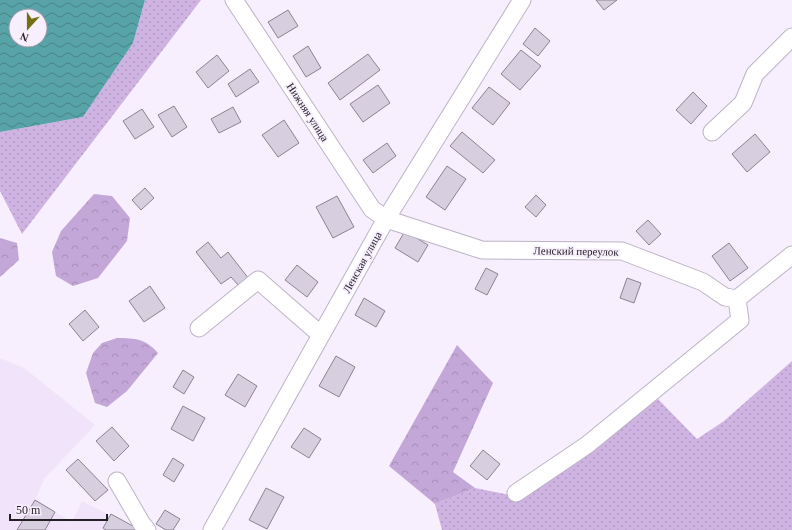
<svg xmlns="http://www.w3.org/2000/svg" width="792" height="530" viewBox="0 0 792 530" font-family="'Times New Roman',serif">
<defs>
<pattern id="grass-dots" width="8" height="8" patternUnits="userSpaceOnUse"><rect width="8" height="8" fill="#ceb3e3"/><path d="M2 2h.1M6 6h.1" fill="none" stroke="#b19ac3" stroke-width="1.8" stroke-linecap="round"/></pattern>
<pattern id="forest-crowns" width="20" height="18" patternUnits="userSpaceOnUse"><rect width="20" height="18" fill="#c3a7d8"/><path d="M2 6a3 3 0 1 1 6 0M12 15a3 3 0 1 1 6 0" fill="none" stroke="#a78fb9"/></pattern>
<pattern id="water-waves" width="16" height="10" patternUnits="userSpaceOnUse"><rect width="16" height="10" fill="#57a3a7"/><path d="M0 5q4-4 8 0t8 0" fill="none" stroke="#488488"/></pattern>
</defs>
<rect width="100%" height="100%" fill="#f7effd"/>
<path fill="#f0e3fa" d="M0,358L24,368L95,425L44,479L35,500L72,522L82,501L140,530H0Z"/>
<path fill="url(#grass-dots)" d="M145,0H201L22,234L0,191V132L83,117L133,43Z
M792,361V530H442L435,504L475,488L520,497L658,399L697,439L724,421Z"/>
<path fill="url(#forest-crowns)" d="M94,194L112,196L130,218L127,241L98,278L73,286L56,276L52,252L61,231Z
M0,238L17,243L19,260L0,277Z
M117,338C135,338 146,339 158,353L127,391L107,407L95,403L86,373L93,353L102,343Z
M457,345L493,383L453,472L475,488L435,504L389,466Z"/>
<path fill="url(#water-waves)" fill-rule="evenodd" d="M0,0H145L133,43L83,117L0,132ZM16,16H40V40H16Z"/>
<path fill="#d7cedf" stroke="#8b8392" d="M596,0H617L604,10Z
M288,10L298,26L278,38L268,22Z
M535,28L550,41L538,56L523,44Z
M308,46L321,68L306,77L293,56Z
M521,50L541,66L520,90L501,74Z
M368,54L380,70L340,100L328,83Z
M217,55L229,71L208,88L196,72Z
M250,69L259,82L236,97L228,84Z
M378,85L390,103L363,122L350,104Z
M489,87L510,103L493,125L472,108Z
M693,92L707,106L691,124L676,110Z
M174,106L187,127L172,137L158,115Z
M233,107L241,122L219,133L211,119Z
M142,109L154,127L135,139L123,121Z
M284,120L299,143L278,157L262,135Z
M462,132L495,160L483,173L450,146Z
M755,134L770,152L747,172L732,154Z
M387,143L396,156L373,173L363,160Z
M447,166L466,179L445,210L426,197Z
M145,188L154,198L141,210L132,200Z
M536,195L546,205L536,217L525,207Z
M337,196L354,227L333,238L316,207Z
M648,220L661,234L649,245L636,231Z
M405,231L428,245L418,262L395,248Z
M208,242L221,258L228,252L249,279L239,286L231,277L221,284L196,252Z
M729,243L748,268L730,281L712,256Z
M297,265L318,282L307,297L285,280Z
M486,268L498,274L487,295L475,289Z
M627,278L641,283L634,303L620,298Z
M150,286L165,308L144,322L129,301Z
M364,298L385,311L376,327L355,315Z
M85,310L99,327L83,341L69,324Z
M336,356L355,367L339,397L319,386Z
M183,370L194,377L184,394L173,387Z
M238,374L257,386L245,407L225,395Z
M183,406L205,418L193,441L171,429Z
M112,427L129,446L114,461L96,441Z
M304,428L321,439L309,458L291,447Z
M483,450L500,464L487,480L470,466Z
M173,458L184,465L174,482L163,475Z
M78,459L108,490L95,501L66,470Z
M266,488L284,497L267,529L249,520Z
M35,500L55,512L45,530H17Z
M165,510L180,519L173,530H166L156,524Z
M111,514L140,530H106L103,528Z"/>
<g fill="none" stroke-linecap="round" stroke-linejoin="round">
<g stroke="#bcb3c4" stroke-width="19">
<path id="minor" d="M234,0L372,209L386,219L482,250L622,251L703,282L725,297L737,299L792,255
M712,132L743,103L755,74L792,37
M199,328L258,280L321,335
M117,481L142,524L147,530
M516,493L587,445L740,320L737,299
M212,530L386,219L522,0"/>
</g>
<use href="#minor" stroke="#fff" stroke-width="17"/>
</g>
<g text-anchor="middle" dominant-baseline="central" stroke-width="3.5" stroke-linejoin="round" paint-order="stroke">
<g font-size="11" fill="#221f25" stroke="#f7effd">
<text transform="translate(308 112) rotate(57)">Нижняя улица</text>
<text transform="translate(576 251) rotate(1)">Ленский переулок</text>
<text transform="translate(362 262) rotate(-61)">Ленская улица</text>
</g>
</g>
<g transform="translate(28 28) rotate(201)"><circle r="19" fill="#f7effd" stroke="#a29ca7"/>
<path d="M0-3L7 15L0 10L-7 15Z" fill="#737012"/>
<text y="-6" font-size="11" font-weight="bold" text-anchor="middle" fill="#221f25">N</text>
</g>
<path d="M10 514v6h97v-6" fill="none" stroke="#221f25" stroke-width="2"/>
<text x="16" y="514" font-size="12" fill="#221f25" stroke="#f7effd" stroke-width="3" paint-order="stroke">50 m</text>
</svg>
